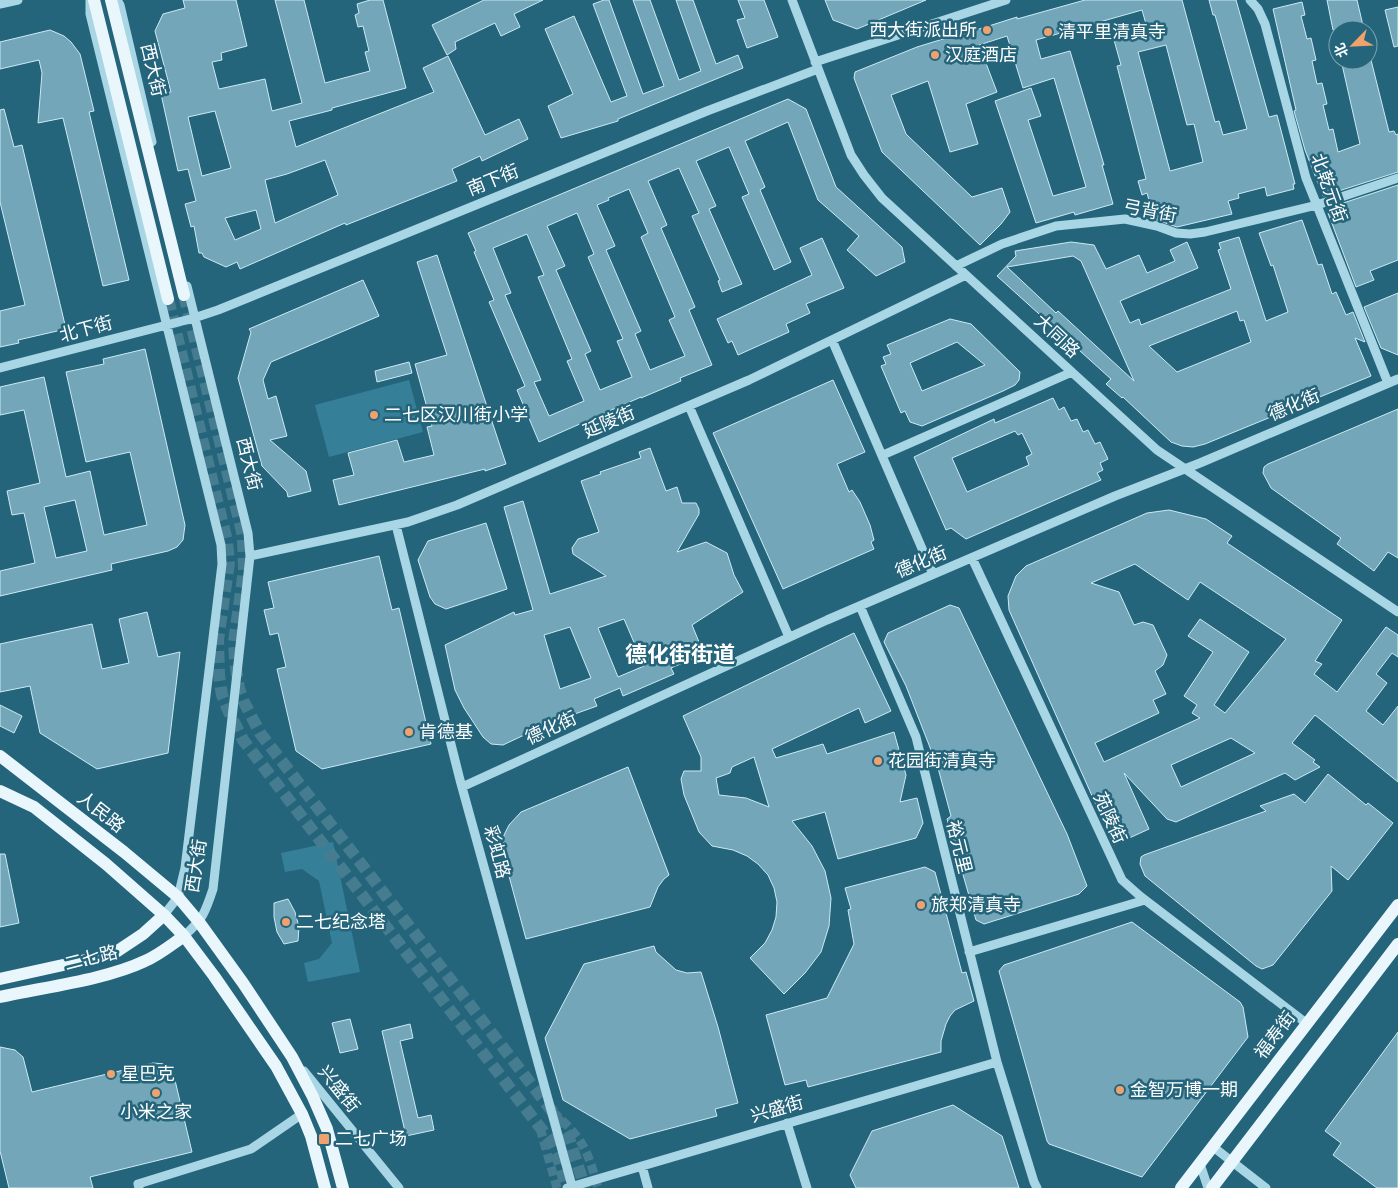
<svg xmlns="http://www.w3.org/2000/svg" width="1398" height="1188" viewBox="0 0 1398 1188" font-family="Karla,'Noto Sans SC',sans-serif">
<rect width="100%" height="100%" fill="#25657c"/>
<path fill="#357f98" d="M409,380L423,432L329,457L315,405Z
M333,842L360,972L308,982L304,963L319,959L332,943L319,881L302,869L285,872L281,853Z"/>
<path fill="#72a6b8" stroke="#cceaf4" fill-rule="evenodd" d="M183,0H236L247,46L221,53L222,60L212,62L219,89L265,79L272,111L302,103L275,0H304L325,83L370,71L365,52L369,51L363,26L358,27L355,15L359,13L357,4L370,0H383L406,88L332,108V110L289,121L296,147L434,92L423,68L448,56L485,135L519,119L528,139L482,161L480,156L452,169L457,181L346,225L345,223L240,269L237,262L226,267L204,257L202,253H199L194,226L191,227L185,204L196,201L188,169L178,171L161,94L171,92L155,31L163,14L185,8ZM215,111L231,168L202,176L188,117ZM325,160L338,195L275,223L265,180L287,174ZM256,210L261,229L235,240L225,218Z
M484,0H543L514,14L520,27L501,36L495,23L455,42L456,49L447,55L432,25Z
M604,0H609L643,94L664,86L633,0H650L679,80L701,71L676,0H693L716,64L738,55L743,68L618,119V121L561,138L548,106L573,94L545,29L574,16L611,102L627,96L593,4Z
M738,0H764L778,37L747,48L737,20L745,18Z
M825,0H926L857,29L833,20Z
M1085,0H1182L1215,122L1219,121L1223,135L1247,129L1215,15H1213L1209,0H1236L1269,117L1277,115L1295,184H1293L1294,189L1267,196L1265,187L1238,194L1239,198L1228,201L1232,214L1177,227L1154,219L1147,193L1142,195L1138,181L1146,179L1117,66L1121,65L1114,40L1148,31L1142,10L1036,40L1041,59L1070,51L1104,165H1102L1113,204L1075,215L1074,212L1036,223L995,101L1031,88L1041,116L1028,120L1053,196L1086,187L1054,78L1023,88L1007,36L979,45L997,92L966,104L978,144L950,152L928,81L891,95L906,134L972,197L1002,188L1010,212L1001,224L980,245L882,152L854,78L855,72L917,47L956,35L955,32L971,26L973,31L1017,17V19ZM1166,45L1187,125L1194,124L1203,162L1170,171L1138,52Z
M1327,0H1357L1364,30H1333Z
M1302,2L1305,15L1301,16L1307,39L1311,38L1316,60L1312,61L1317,84L1322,83L1327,104L1323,105L1329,130L1333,129L1338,152L1360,144L1341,60H1371L1389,132L1394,131L1396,135L1398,134V172L1323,196L1305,150L1294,111L1296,110L1273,9Z
M1398,7V46L1394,47L1385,10Z
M50,30L64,36L71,42L80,54L94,111L89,112L129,280L103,286L63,118L38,123L42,73L39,60L0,69V42Z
M788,99L806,109L836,187L902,247L905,262L876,276L847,250L859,236L818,200L788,122L745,141L765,187L760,190L791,262L774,270L742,197L749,194L729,147L696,161L716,206L709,209L742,284L722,292L718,281L720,280L692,216L699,213L679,168L648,181L667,225L661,228L695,307L689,310L712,365L680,378L681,381L641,398V397L539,442L517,390L525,386L489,302L494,300L474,252L476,251L468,233ZM629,189L648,233L641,237L675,317L669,320L685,356L650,370L635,334L641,331L606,250L615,246L597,205L609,200L608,198ZM577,213L594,254L588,257L623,339L617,341L632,377L600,390L585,354L591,351L556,270L565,266L547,226ZM527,234L544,275L538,277L572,359L567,361L584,401L549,416L534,382L541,380L505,295L511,293L493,248Z
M4,109L14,147L22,145L66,329L18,340L19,343L0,347V311L25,305L0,202V110Z
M1398,185V260L1370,271L1374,280L1356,287L1328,213L1329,212L1328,208Z
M1302,220L1318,265L1322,264L1332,294L1336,292L1346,315L1353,312L1365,342L1355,338L1371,376L1205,444L1193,447L1182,446L1171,442L1123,397L1122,398L1106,384L1111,379L997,276L1016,256L1015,251L1071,242L1094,245L1106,269L1139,255L1147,273L1175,261L1170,250L1187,242L1198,268L1120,301L1130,323L1139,319L1141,325L1231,289L1218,250L1221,249L1219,243L1239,237L1266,321L1288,312L1273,265L1271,266L1259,233ZM1073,256L1081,261L1134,381L1058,311L1056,313L1007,267ZM1237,311L1240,321L1244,320L1251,342L1177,372L1149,346Z
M822,238L844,288L806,304L810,313L786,324L789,332L738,355L732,341L728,343L717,319L812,275L800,248Z
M437,255L506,464L485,471V469L339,505L333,480L354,475L348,453L397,440L404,462L434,455L427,427L432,426L415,364L447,355L417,262Z
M363,280L379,316L271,362L263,380L268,399L276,396L287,436L270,440L306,471L311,491L288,497L287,492L262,466L238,378L251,332L249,329Z
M1398,293V355L1381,348L1364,307Z
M950,319L971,324L1020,372L1019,380L1015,385L1003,391L922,426L910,422L905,411L901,413L881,366L886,364L883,357L891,354L887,345ZM957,342L985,365L922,391L910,363Z
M145,349L185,525L183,540L177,547L168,551L111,564L112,570L0,596V571L35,563L24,513L12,515L7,491L40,483L24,410L0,415V387L44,377L66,477L90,471L104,535L147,525L130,452L86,462L66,372L104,364L103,359ZM75,500L87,551L56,558L44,507Z
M409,362L412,373L377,382L375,371Z
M833,380L865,452L837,464L849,492L852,490L860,502L870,525L874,540L871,542L874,549L783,589L713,433Z
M1053,398L1059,410L1064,407L1071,421L1077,419L1083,432L1088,430L1095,444L1100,442L1108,459L1100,463L1103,470L1097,473L1101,480L966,539L951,528L946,530L914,457L994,419L995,423ZM1015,431L1018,435L1022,433L1032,454L1026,457L1029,465L967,492L952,458Z
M1398,409V558L1388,552L1374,571L1337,544L1341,538L1271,488L1263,473L1264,467L1268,464Z
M650,448L666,491L677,487L682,503H696L699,509V514L677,552L706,542L727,553L734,575L743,592L692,625L704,654L671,668L674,674L623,696L620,688L594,699L597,706L558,720V719L503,745L491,744L483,737L464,708L455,690L445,645L514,612L515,615L533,610L504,507L523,501L550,594L606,576L573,554L572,548L578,539L599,532L581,481L601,474L600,472L641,458L639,452ZM624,619L644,666L618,677L598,628ZM570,627L591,678L560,689L544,635Z
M1169,510L1206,519L1232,536L1227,543L1342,620L1315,661L1322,664L1314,674L1337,692L1386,627L1398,635V657L1392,653L1376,674L1387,683L1366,711L1383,725L1398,706V782L1315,715L1292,743L1315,760L1313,762L1320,767L1295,780L1285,773L1176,822L1167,819L1124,773L1149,829L1114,845L1009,610L1008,596L1016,576L1026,566L1147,513ZM1135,564L1188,600L1200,582L1286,639L1225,713L1214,705L1249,652L1200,619L1188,636L1213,652L1184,696L1197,705L1192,713L1200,718L1104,762L1095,743L1159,713L1153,700L1166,694L1155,671L1163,665L1167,655L1153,625L1143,622L1134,625L1119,592L1091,583ZM1231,738L1255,753L1181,787L1171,765Z
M486,523L507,589L446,609L435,604L430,597L418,560L428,541Z
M379,556L392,610L399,608L431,744L322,769L296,751L277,669L286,667L278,633L270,635L264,610L274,608L268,582Z
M950,605L959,608L1067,834L1087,886L1079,894L984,924L976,920L947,819L951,816L938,768L906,686L884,642L888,633Z
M147,612L158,657L180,652L168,753L97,769L40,733L30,686L0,692V644L92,624L102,669L129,663L119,619Z
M854,633L891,711L865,723L859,708L772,749L776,758L823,744L827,754L894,732L906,775L900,802L917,798L923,823L916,838L838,859L825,812L792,821L812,846L825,871L831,898L829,926L821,952L805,973L784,994L750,958L765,943L772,930L776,917L777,902L774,888L768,875L758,864L747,856L733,850L712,846L699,832L684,795L681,779L684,771H701V757L683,716ZM754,757L769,807L746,798L719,795L716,778L730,773L732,767Z
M0,705L22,716L14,733L0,726Z
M628,767L669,875L664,879L658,887L650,907L526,939L503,854L504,835L509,825L521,812Z
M1328,774L1366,805L1368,803L1393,823L1348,880L1331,866L1332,891L1273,965L1262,969L1256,966L1145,876L1140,864L1141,857L1144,855L1266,811L1260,806L1294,794L1305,803Z
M0,854H5L19,923L0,927Z
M925,867L935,872L962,973L966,972L974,1001L955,1010L950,1016L946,1024L941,1041V1052L808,1087L806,1080L785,1085L766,1015L827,998L854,944L848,910L851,909L845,888Z
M288,899L295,912L299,927L298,941L284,944L277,932L274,917V903Z
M1132,922L1240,1002L1243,1007L1248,1037L1142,1177L1049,1144L1047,1141L999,971L1004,965Z
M654,946L656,952L676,970L687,973L701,972L718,1027L738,1103L715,1109L717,1116L630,1139L563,1100L545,1038L584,964Z
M350,1019L358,1049L340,1053L332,1023Z
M410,1024L413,1038L400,1041L418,1118L431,1115L434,1130L406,1136L382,1031Z
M1398,1032V1188H1377L1333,1155L1341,1143L1325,1131Z
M0,1047L15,1050L23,1057L32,1092L153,1063L166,1064L171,1069L174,1076L192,1152L90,1177L93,1188H9L0,1151Z
M953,1105L1002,1136L1019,1188H856L850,1175L872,1131Z"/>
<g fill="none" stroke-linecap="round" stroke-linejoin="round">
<path stroke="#467c90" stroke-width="9" stroke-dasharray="9 4.5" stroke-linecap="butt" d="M552,1111C583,1139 587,1148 598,1188
M540,1128L557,1188"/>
<path stroke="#467c90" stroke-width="12" stroke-dasharray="12 6" stroke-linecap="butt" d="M184,295L243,536L244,570L234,642L235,661L239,689L244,702L260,733L552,1111L569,1138L585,1188
M168,299L227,541L229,563L218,640L219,675L222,695L228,710L243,740L549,1139L557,1155L567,1188"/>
<path stroke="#a9d6e5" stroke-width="9" d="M90,0V14L221,545L222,564L185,868L178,897L164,915
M117,0L120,5L152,142
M792,0L851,155L864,175L882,198L1157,450L1398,612
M1250,0L1258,9L1265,24L1306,178L1388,383
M0,4L18,0
M815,62L1006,0
M956,266L1002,244L1056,226L1125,219L1157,226L1176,233L1190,234L1205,232L1317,205L1398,178
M832,340L933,574
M0,368L194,318L218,310L707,111L818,69
M689,406L789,637
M883,455L1072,372
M396,525L460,780L572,1186
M250,556L408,522L457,505L749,380L966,275
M972,558L1122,880L1140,896L1306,1023
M860,606L916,737L997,1062L1034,1182L1037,1188
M462,787L827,620L1115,496L1200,463L1398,379
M184,936C203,919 205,913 213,889L250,556L248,533L187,286
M969,952L1145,900
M304,1071L399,1188
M787,1123L807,1188
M1212,1146L1266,1188
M1200,1164L1208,1188
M642,1166L648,1188
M139,1188L138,1184L251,1149L302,1114
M567,1188L997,1062"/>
<path stroke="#e9f7fd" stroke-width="12" d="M94,0L168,299
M111,0L184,295
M0,756L124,852L178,897L199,922L243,983L292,1057L313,1097L327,1129L343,1188
M0,791L34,807L106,864L164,915L184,936L214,976L276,1066L302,1114L311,1136L325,1188
M0,979L113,954L143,934L164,915
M0,997C44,987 105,980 145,961C159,955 171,945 184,936
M1181,1188L1398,905
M1212,1188L1398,944"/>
</g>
<g fill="#efa26d" stroke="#25657c" stroke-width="2">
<circle cx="987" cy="30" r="5"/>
<circle cx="1048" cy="32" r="5"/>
<circle cx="935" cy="55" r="5"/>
<circle cx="374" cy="415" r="5"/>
<circle cx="409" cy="732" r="5"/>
<circle cx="878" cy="761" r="5"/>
<circle cx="921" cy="905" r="5"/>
<circle cx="286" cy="922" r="5"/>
<circle cx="111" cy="1074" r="5"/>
<circle cx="1120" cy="1090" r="5"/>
<circle cx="156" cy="1093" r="5"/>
<rect x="318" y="1133" width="12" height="12" rx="2.5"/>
</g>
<g text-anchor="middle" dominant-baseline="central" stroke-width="5" stroke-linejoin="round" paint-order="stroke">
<g font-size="18" fill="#fff" stroke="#25657c" text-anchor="start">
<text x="977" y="30" text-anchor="end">西大街派出所</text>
<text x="1058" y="32">清平里清真寺</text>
<text x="945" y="55">汉庭酒店</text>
<text x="384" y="415">二七区汉川街小学</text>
<text x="419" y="732">肯德基</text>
<text x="888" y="761">花园街清真寺</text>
<text x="931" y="905">旅郑清真寺</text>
<text x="296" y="922">二七纪念塔</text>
<text x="121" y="1074">星巴克</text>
<text x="1130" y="1090">金智万博一期</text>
<text x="156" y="1112" text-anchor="middle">小米之家</text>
<text x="335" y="1139">二七广场</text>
</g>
<g font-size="18" fill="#fff" stroke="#25657c">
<text transform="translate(153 70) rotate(77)">西大街</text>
<text transform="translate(493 180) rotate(-22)">南下街</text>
<text transform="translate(1329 188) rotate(70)">北乾元街</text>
<text transform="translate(1150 211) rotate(11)">弓背街</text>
<text transform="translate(86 329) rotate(-15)">北下街</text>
<text transform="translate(1057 336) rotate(43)">大同路</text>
<text transform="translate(1294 405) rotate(-23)">德化街</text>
<text transform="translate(609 422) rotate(-23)">延陵街</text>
<text transform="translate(249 464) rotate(76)">西大街</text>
<text transform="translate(921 562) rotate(-23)">德化街</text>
<text transform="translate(551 728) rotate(-25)">德化街</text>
<text transform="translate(101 812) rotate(38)">人民路</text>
<text transform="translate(1110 818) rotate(65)">苑陵街</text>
<text transform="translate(959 847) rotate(76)">裕元里</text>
<text transform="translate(497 852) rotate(75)">彩虹路</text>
<text transform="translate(196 866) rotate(-81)">西大街</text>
<text transform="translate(91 958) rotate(-14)">二七路</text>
<text transform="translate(1275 1035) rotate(-53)">福寿街</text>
<text transform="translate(339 1089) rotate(51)">兴盛街</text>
<text transform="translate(777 1109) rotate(-16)">兴盛街</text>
</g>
<g font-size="22" font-weight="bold" fill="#fff" stroke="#25657c">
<text x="680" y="655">德化街街道</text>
</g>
</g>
<g transform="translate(1353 45) rotate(246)"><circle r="24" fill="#25657c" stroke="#7ca3b0"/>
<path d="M0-4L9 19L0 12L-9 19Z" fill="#efa26d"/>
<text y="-8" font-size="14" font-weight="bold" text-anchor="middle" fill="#ffffff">北</text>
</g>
</svg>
